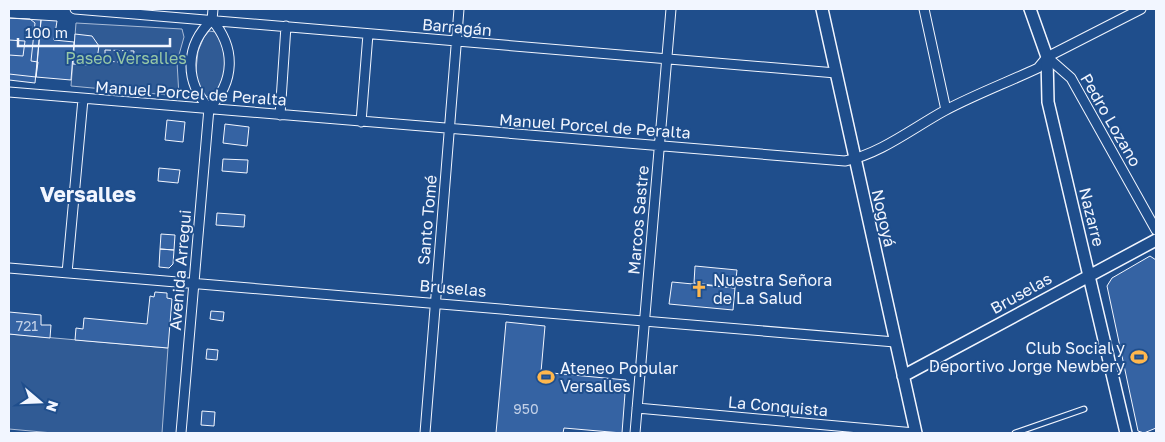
<svg xmlns="http://www.w3.org/2000/svg" width="1165" height="442" viewBox="0 0 1165 442" font-family="'Golos Text',sans-serif">
<rect width="100%" height="100%" fill="#1f4e8c"/>
<path fill="#305b95" stroke="#a8bbd7" d="M76,23L182,29L184,37L177,62L179,96L71,86Z
M209,31L216,32L226,51L225,70L219,89L209,97L204,96L197,80L196,70L198,51L204,37Z
M9,334L168,348L162,433H53L9,429Z"/>
<path fill="#3563a3" stroke="#f2f6ff" d="M9,18L30,19L35,23L31,61L38,62L36,77L9,74V55L23,56L25,41L9,40Z
M9,18L41,20L35,83L9,80Z
M41,20L57,21L54,40L74,42L71,80L36,77Z
M75,34L92,36L99,46L97,59L90,65L73,64Z
M167,120L185,122L183,142L165,140Z
M225,124L249,127L247,146L223,143Z
M223,159L248,160L247,173L222,171Z
M159,168L180,170L178,183L158,181Z
M217,213L245,215L244,227L216,225Z
M161,234L175,235L174,250L160,249Z
M160,249L174,250L173,264L169,268L159,267Z
M1150,256L1156,260V428L1144,433L1138,431L1107,286L1112,278Z
M695,266L737,270L735,288L694,283Z
M672,282L735,288L733,310L669,304Z
M155,292L167,293V298L172,299L168,348L75,340L76,328L83,329L84,318L147,324L150,296L154,297Z
M211,311L224,312L223,321L210,319Z
M9,312L41,315V325H51L50,338L9,334Z
M506,322L545,326L541,372L626,380L622,433L564,428L563,433H496Z
M207,349L218,350L217,360L206,359Z
M202,411L215,412L214,426L201,425Z"/>
<g fill="none" stroke-linecap="round" stroke-linejoin="round">
<g stroke="#f2f6ff" stroke-width="7">
<path id="service" d="M1015,433L1084,409"/>
</g>
<g stroke="#f2f6ff" stroke-width="11">
<path id="minor" d="M75,9L836,73
M924,9L946,110
M212,20L213,9
M1047,57L1071,78L1156,230
M9,92L845,161C880,154 913,128 944,111C974,95 1006,83 1038,68L1047,57L1141,9
M209,108C184,81 185,45 212,20
M280,115L286,26
M361,122L368,34
M9,268L895,342
M67,273L83,99
M637,408L915,433
M181,433L209,108C235,82 236,48 212,20
M425,433L459,9
M635,433L671,9"/>
</g>
<g stroke="#f2f6ff" stroke-width="14">
<path id="tertiary" d="M822,9L916,433
M1030,9L1047,57L1048,102L1126,433
M903,376L1156,240"/>
</g>
<use href="#service" stroke="#1f4e8c" stroke-width="4.5"/>
<use href="#minor" stroke="#1f4e8c" stroke-width="9"/>
<use href="#tertiary" stroke="#1f4e8c" stroke-width="11"/>
<path stroke="#f2f6ff" stroke-width="1" stroke-dasharray="6 2.5" stroke-linecap="butt" d="M105,50L134,51L133,63L105,61Z"/>
</g>
<defs>
<g id="church-bare" transform="scale(1.35)"><path d="M-1.2-6h2.4v3.5h3.3v2.4h-3.3V6h-2.4V-.1h-3.3v-2.4h3.3Z" fill="#ffb74d" stroke="#1f4e8c" stroke-width="2.5" paint-order="stroke"/></g>
<g id="stadium-bare" transform="scale(1.35)"><path d="M0-5a6.5 5 0 1 0 0 10a6.5 5 0 1 0 0-10ZM-3.5-1.8h7v3.6h-7Z" fill="#ffb74d" stroke="#1f4e8c" stroke-width="2.5" paint-order="stroke"/></g>
</defs>
<g fill-rule="evenodd">
<use href="#church-bare" x="699" y="289"/>
<use href="#stadium-bare" x="1139" y="357"/>
<use href="#stadium-bare" x="546" y="377"/>
</g>
<g text-anchor="middle" dominant-baseline="central" stroke-width="4" stroke-linejoin="round" paint-order="stroke">
<g font-size="14" fill="#c3d1e8">
<text x="27" y="325">721</text>
<text x="526" y="408">950</text>
</g>
<g font-size="16" fill="#f2f6ff" stroke="#1f4e8c">
<text transform="translate(457 27) rotate(5)">Barragán</text>
<text transform="translate(191 93) rotate(4)">Manuel Porcel de Peralta</text>
<text transform="translate(1111 120) rotate(60)">Pedro Lozano</text>
<text transform="translate(595 126) rotate(4)">Manuel Porcel de Peralta</text>
<text transform="translate(1092 217) rotate(76)">Nazarre</text>
<text transform="translate(884 218) rotate(77)">Nogoyá</text>
<text transform="translate(427 220) rotate(-85)">Santo Tomé</text>
<text transform="translate(638 220) rotate(-85)">Marcos Sastre</text>
<text transform="translate(180 270) rotate(-85)">Avenida Arregui</text>
<text transform="translate(453 288) rotate(5)">Bruselas</text>
<text transform="translate(1021 293) rotate(-29)">Bruselas</text>
<text transform="translate(778 406) rotate(5)">La Conquista</text>
</g>
<g font-size="16" fill="#97c8a6" stroke="#1f4e8c">
<text x="126" y="58">Paseo Versalles</text>
</g>
<g font-size="16" fill="#f2f6ff" stroke="#1f4e8c" text-anchor="start">
<text x="713" y="280">Nuestra Señora<tspan x="713" dy="18">de La Salud</tspan></text>
<text x="1125" y="348" text-anchor="end">Club Social y<tspan x="1125" dy="18">Deportivo Jorge Newbery</tspan></text>
<text x="560" y="368">Ateneo Popular<tspan x="560" dy="18">Versalles</tspan></text>
</g>
<g font-size="21" font-weight="bold" fill="#f2f6ff" stroke="#1f4e8c">
<text x="88" y="194">Versalles</text>
</g>
</g>
<rect width="1165" height="442" fill="none" stroke="#f2f6ff" stroke-width="20"/>
<g transform="translate(40 402) rotate(109)" stroke="#1f4e8c" stroke-width="4" paint-order="stroke">
<path d="M0-4L9 19L0 12L-9 19Z" fill="#f2f6ff"/>
<text y="-8" font-size="14" font-weight="bold" text-anchor="middle" fill="#f2f6ff">N</text>
</g>
<path d="M18 38v8h152v-8" fill="none" stroke="#f2f6ff" stroke-width="2.5"/>
<text x="25" y="38" font-size="15" fill="#f2f6ff" stroke="#1f4e8c" stroke-width="4" paint-order="stroke">100 m</text>
</svg>
